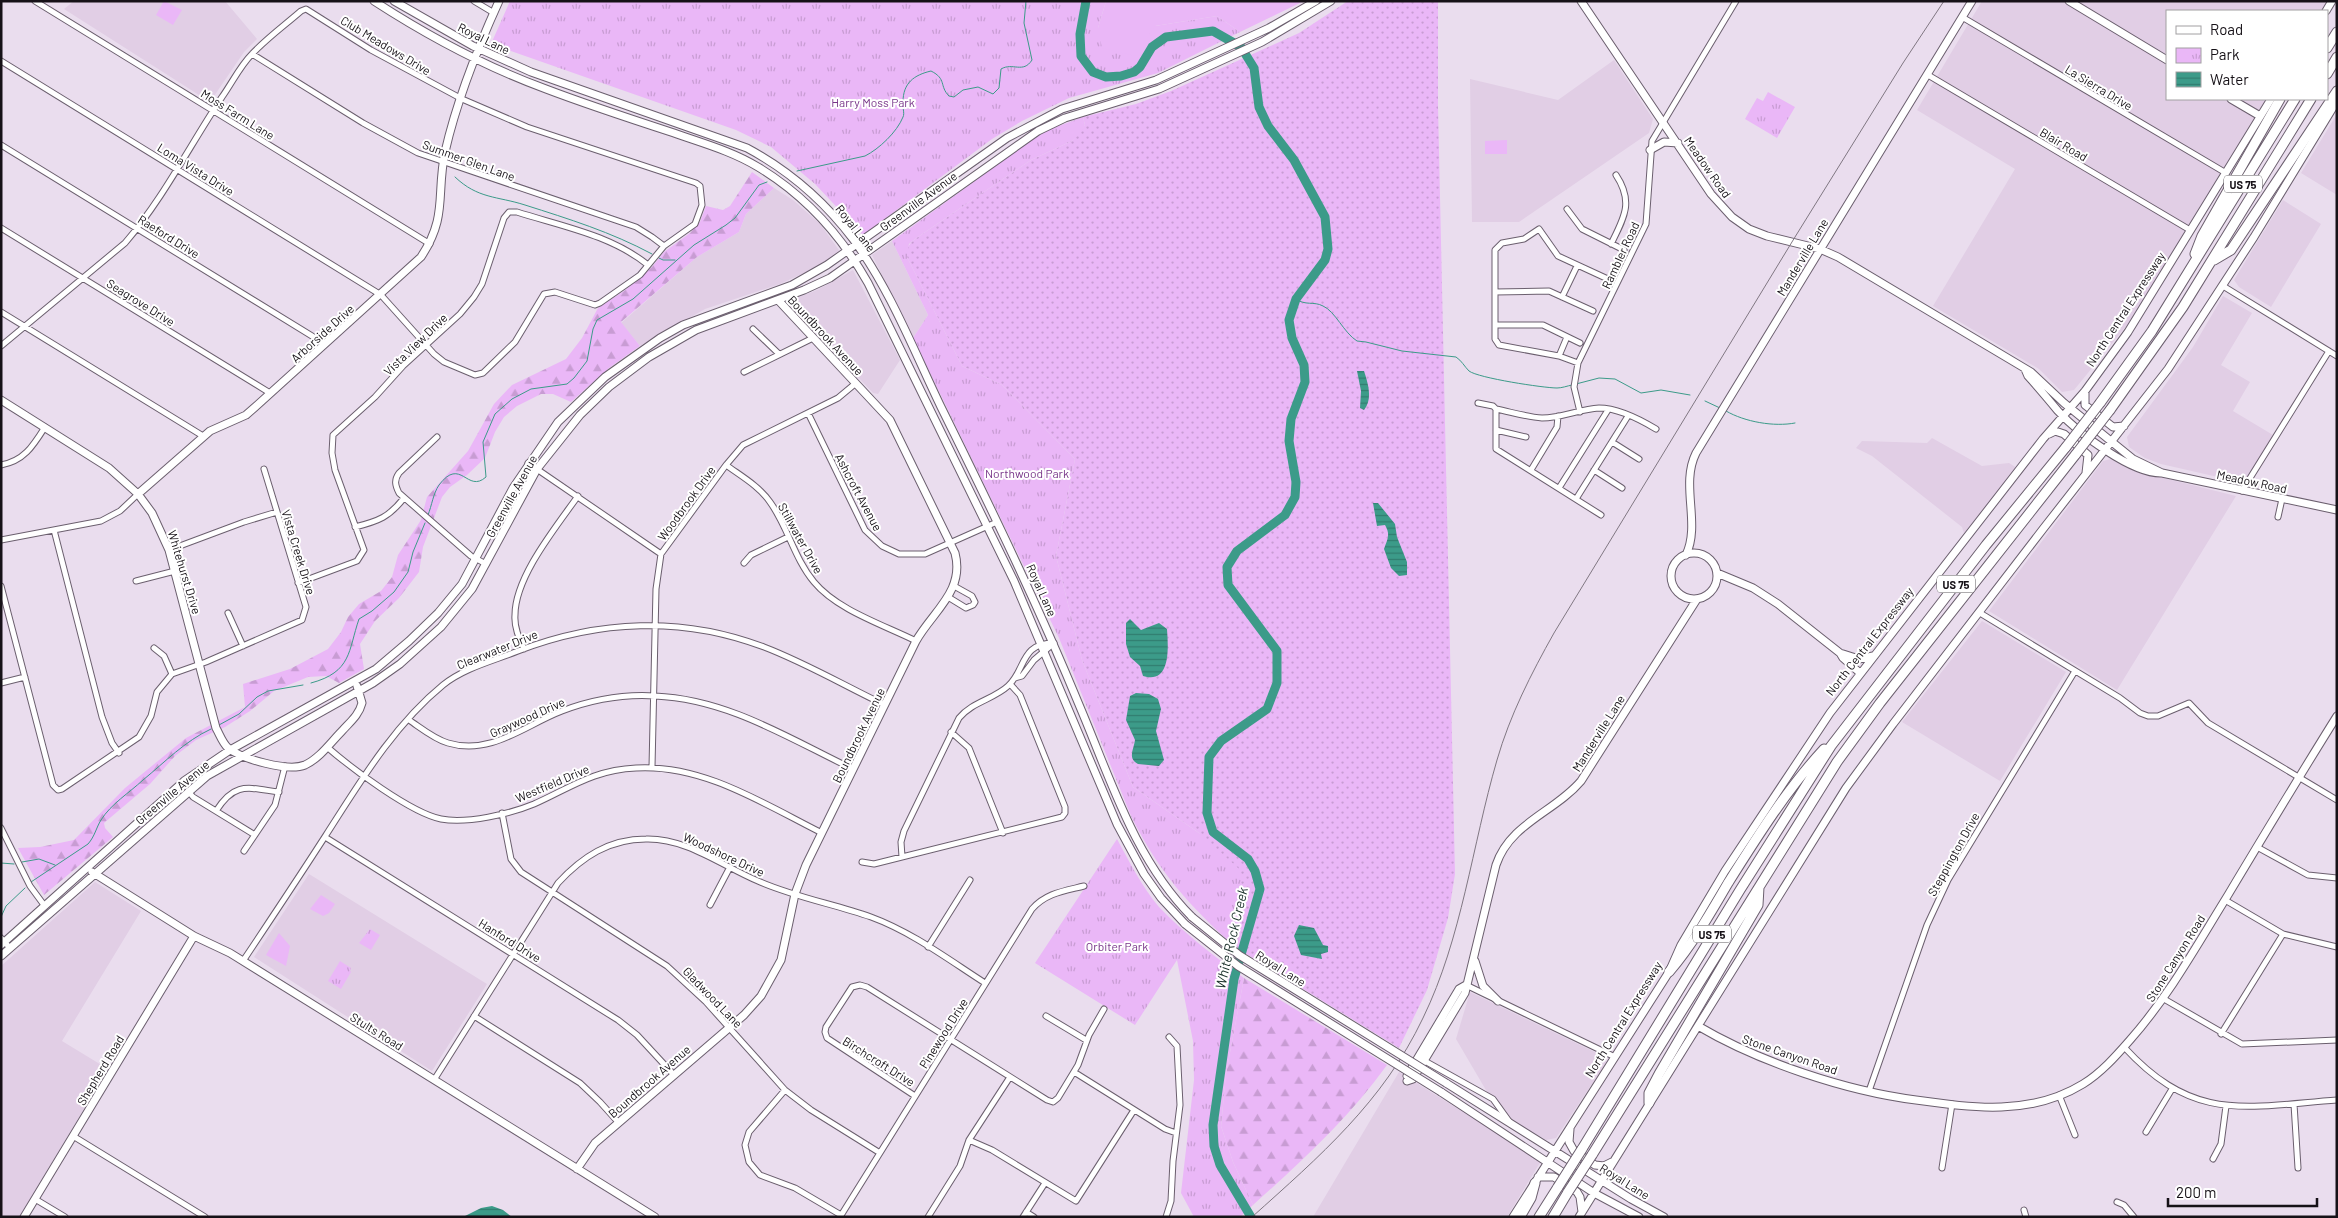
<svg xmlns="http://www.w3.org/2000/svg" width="2338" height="1218" viewBox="0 0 2338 1218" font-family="Barlow,sans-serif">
<defs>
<pattern id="grass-dots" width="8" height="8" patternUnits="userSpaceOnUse" patternTransform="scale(1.25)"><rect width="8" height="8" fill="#eab7f7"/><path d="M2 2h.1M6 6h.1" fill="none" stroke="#c89cd3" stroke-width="1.8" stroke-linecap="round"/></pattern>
<pattern id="forest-firs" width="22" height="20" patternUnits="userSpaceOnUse" patternTransform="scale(1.25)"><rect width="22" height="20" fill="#eab7f7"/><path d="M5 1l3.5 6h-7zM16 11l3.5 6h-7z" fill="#c89cd3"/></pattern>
<pattern id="park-tufts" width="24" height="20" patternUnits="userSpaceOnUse" patternTransform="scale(1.25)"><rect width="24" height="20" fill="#eab7f7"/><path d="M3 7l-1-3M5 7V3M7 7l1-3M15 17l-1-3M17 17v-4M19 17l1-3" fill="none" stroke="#c89cd3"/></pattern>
<pattern id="water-rules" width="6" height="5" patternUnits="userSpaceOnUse" patternTransform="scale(1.25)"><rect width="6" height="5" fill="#3c9b89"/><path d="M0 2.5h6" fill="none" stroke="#317d6f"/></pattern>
</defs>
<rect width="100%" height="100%" fill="#eaddee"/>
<path fill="#e1cee5" d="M74,1H225L257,39L244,52L210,102L64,9Z
M1982,1H2328L2322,11H2167V99H2268L2128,324L2074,390L2062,392L2039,369L1933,306L2015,169L1917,110Z
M1614,60L1653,119L1649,133L1519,222H1472L1470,79L1558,100Z
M2337,114V195L2301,173Z
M774,188L793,200L820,224L839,250L834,256L817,267L780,284L705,309L640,346L621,323L697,257L739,232L746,214Z
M2283,200L2321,224L2271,307L2239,287L2234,280Z
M892,241L928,315L913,338L872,255Z
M853,270L900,360L878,394L873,393L787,302L817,290Z
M2223,296L2252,313L2221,365L2250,382L2233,411L2273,435L2244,483L2161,464L2145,458L2129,447L2127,437L2193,347Z
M1932,438L1982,466L2009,463L2017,468L1964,533L1962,527L1872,456L1856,448L1862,441L1927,443Z
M2111,459L2140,472L2236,496L2117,690L1989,611L2103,461Z
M1982,621L2066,672L2000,781L1902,722Z
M309,874L487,984L432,1071L254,957Z
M95,882L141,911L62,1041L108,1069L19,1217H1V966Z
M1470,992L1605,1057L1606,1062L1602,1069L1556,1138L1546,1140L1500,1114L1456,1039Z
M1399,1072L1541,1161L1507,1217H1313Z"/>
<path fill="url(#grass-dots)" d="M1348,1H1438V106L1455,874L1448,918L1427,990L1399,1048L1235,947L1246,905L1199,833L1133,787L1082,660L1056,556L1075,459L1002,385L962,366L907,257C906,249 908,245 915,239L1031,160L1072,141L1085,125L1083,117L1136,104L1171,91L1299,33Z"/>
<path fill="url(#forest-firs)" d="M752,172L774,188L746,214L739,232L697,257L621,322L640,346L609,368L571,402L553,394H541L517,406L504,417L495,432L485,458L467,475L450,487L442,497L423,547L419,572L399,598L375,621L360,644L364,669L339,683L326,676L308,677L274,691L250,711L225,727L196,740L175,756L150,784L104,823L105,828L113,837L44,895L18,848L40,847L74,840L125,788L186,738L245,707L243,684L290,669L328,649L341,632L348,617L359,604L381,591L392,577L398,555L421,520L427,497L468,451L494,404L512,385L566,359L582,338L598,308L624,291L652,267L664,252L690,233L700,222L706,206L723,210L730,206Z
M1244,978L1387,1065C1348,1119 1302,1161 1253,1205L1233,1162L1221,1126L1226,1074Z"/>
<path fill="url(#park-tufts)" d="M510,1H1106L1098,28L1155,26L1217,16L1240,32L1158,73L1069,98L1022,121L992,139L863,235L815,184L771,147L736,130L491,44Z
M1768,92L1795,107L1777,138L1745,119L1757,98L1763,101Z
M1083,117L1085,125L1081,132L1072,141L1031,160L915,239L909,244L907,257L962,366L1002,385L1075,459L1056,556L1082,660L1133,787L1199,833L1238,868L1246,905L1235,947C1188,904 1160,874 1131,816L1059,638L913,338L928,315L892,241L1036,137L1053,128Z
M1117,839C1129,861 1142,887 1159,907C1185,934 1214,956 1244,978L1226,1074L1221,1126L1233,1162L1253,1205L1240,1217H1194L1181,1193L1194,1080L1193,1041L1177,960L1135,1025L1035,963Z
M370,929L380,935L371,950L359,943Z
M340,961L351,968L350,971L351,972L341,989L328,981Z"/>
<path fill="#eab7f7" d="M164,1L182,10L173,25L156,15Z
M1106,1H1304L1240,32L1217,16L1155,26L1135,56L1102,48L1098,28Z
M1507,140V154H1485V141Z
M321,895L335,904L329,913L323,916L310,909Z
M279,933L290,946L286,966L266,955Z"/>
<path fill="url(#water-rules)" d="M1357,371H1364C1368,383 1373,399 1364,410L1360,408L1361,391Z
M1373,503H1378L1395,524L1397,537L1407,562V575L1399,576L1391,568L1384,549C1387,540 1391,535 1385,525L1377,526Z
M1130,619L1141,630L1159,623L1167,629C1168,645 1172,685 1143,676L1140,666L1130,657L1126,644V623Z
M1136,693L1149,694L1158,699L1161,709L1156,731L1164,760L1159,766L1138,764C1127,758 1134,749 1135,740L1126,720L1130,696Z
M1299,925L1314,928L1323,945L1328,946V952L1321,954L1322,959L1301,955L1294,936Z
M492,1206L503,1210L512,1217H463L481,1208Z"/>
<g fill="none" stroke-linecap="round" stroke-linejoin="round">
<path stroke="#3c9b89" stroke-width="1" d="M797,171L865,156C879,149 897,132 903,117C905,113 902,107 903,102C903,83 914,75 931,71C947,79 939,86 949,96L954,97L963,90L978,87L993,94L999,88L1001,69C1013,62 1023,74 1032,60L1024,23L1026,1
M455,177C478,199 497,196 525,205C569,219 611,232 652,254
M659,258L663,260H675
M1296,299C1305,306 1314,301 1323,306C1335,311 1344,333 1357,341L1366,342L1402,351L1456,357C1462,361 1464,366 1469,371C1478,378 1544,388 1557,388C1562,388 1567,386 1572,385
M1576,384L1599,378L1615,379L1641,393L1661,390L1690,395
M1705,401L1720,408
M1726,411C1745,422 1774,427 1795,423
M428,515C432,505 433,494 439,485C461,456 467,494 486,477L483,442L495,414L512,399L531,389L567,384L574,378L587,361L593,329L597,320L633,299L694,245L726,225L735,218L759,185L767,182
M311,683C352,672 348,651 359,619L372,611L394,592L408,572L413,552L425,523
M219,725L239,714L257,697L268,691L303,685
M22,862L39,859L55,865
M1,863L14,864
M31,882L88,844C95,836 96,828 101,820C111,804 129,793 143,780C165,762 185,741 211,729
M1,917L6,906L25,888"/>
<path stroke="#3c9b89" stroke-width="9" d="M1086,1L1080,34L1081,56L1093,72L1106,77L1121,76L1134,72L1140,67L1152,47L1166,37L1213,31L1241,47L1254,68L1259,107L1268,126L1294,160L1325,217L1328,249L1325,260L1296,299L1289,320L1292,338L1304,365L1305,382L1291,419L1289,441L1296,482L1295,497L1285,515L1237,551L1227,567L1228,585L1277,651V683L1267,709L1221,741L1209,757L1207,813L1213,832L1248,859L1255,871L1260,889L1234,979L1213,1125L1214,1146L1220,1165L1251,1217"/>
<g stroke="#6b5f6e" stroke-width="7">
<path id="street" d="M35,1L430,244
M474,1L494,13
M1962,17L2226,173
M252,54L363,123L418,153L636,227L652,237L664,246
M1,61L381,295L434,354L444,362L475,375L483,373L515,342L544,294L555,292L595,305L600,303L640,275L664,246L695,224L702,205L700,186L696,183L527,127L462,99L371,50L306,9L301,11C285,25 267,38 252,54C240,66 232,83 222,97C190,145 163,199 125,243L1,346
M1928,75L2190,230
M1,145L325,344
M1567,209L1582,229L1624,250
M1,228L270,393
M1611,244C1624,218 1634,202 1616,175
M2223,286L2337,356
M1495,292L1549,291L1593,311
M1562,297L1577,266
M1,312L203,436
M1495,325H1543L1580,343
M753,329L779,354
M1559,356L1567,337
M1578,363L1559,356L1499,345L1495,339V250L1502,243L1524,239L1539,229L1558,256L1610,280
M744,372L813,338
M1478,403L1493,406L1496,409C1511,412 1527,417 1542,418C1562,418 1580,409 1599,408C1618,408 1641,420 1656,429
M1496,409V449L1601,515
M1580,412L1574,387L1578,363L1646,224L1652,141L1736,1
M808,413L865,530L882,546L899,554H925L997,522
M1496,430L1526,437
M437,437L399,473C394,480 395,485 399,493L471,556L486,564
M1612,442L1639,459
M528,463L661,554
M1,465C24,461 33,446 45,427
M726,465C741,476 759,486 770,502C788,527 794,558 814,582C837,610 884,625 916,641
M1531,470L1557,427L1558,416
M1594,470L1622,488
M1559,488L1608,410
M2242,491L2329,351
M1576,499L1628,416
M2278,517L2282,499
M355,527C379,521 389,517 404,498
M54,530L102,717L112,743L119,753
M1,540L101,521L120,511L138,494
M169,550L244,522L277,512
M744,563L751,555L788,537
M136,581L175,571
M298,583L357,561L364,550L335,470L332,453L333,435L375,397L403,366L460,314L474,297L482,284L504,218L509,212H517C561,226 611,235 648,265
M1,586L53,785L58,790L62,789L139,737L151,716L157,692L172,674L206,662L302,620L306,607L264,469
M948,597L966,608L973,605L975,602L972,596L954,586
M228,613L243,646
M1980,613L2120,698L2140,713L2148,716H2158L2189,703L2208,723L2337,800
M154,648L164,656L172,674
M524,649C519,638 514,627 515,615C515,577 556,527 578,496
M1015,678L1022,676L1034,660L1054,643
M1,683L25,677
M409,720C421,728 434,739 448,743C491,756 525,725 562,711C591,700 624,694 655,696C728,699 790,739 853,769
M951,732L969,748L1003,833
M327,747C351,768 411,813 441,819C467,824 510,814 534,804C570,788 593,770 636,768C703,764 764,804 822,833
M652,767L656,589L661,554L726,465L743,445L838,398L856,383
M188,791L193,797L255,835
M216,811C235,781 248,788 279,792
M502,813L511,859L521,872L667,966L706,1002L785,1090L811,1110L880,1153
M1,828L30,886L44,905
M325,837L618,1020L637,1035L674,1075
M2257,847L2308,875L2337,878
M244,851L275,805L285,766
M902,857L901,842L904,831L959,718C972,702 994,699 1008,686C1026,670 1020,643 1054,643
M862,862L874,864L1062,817L1065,813V807L1020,695L1010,684
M2225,900L2283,934L2337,947
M710,905L730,867
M1,938L10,948
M928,947L970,880
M243,961C271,919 299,877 326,835C360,782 394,725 443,685C464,668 493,661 518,651C598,620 683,616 764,647C806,663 845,686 885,705
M1466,985L1615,1057
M2164,999L2242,1044L2337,1040
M474,1016L580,1083L600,1102L618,1122
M1046,1016L1086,1040
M2221,1034L2283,934
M2124,1047C2194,1123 2244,1107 2337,1100
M1423,1060L1493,1099L1511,1124
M1074,1072L1165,1129L1176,1133
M434,1080L558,883C582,857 609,839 646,839C687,838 722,866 758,881C794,897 834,904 871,917C912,932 949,960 985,983
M785,1090L749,1132L745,1145L749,1162L760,1175L795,1188L841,1215
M1869,1091L1927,925L1948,880L2075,671
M2059,1095L2075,1135
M915,1096L827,1038L825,1032L826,1027L852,987L860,985L867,987L1047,1100L1053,1102L1058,1098L1078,1065L1089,1035L1104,1009
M2294,1104L2298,1168
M2146,1132L2172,1089
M73,1136L205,1217
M969,1140L992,1150L1076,1201L1134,1110
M2213,1159L2221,1144L2226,1106
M1942,1168L1952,1104
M35,1199L65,1217
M2117,1202L2124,1205L2134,1217
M2024,1210L2026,1217
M1026,1212L1034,1217
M840,1217L1032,909C1046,893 1064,891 1084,886
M928,1217L960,1166L969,1140L1010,1077
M1023,1217L1045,1183
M1166,1217L1171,1201L1173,1161L1180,1105L1177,1046L1169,1037"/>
</g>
<g stroke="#6b5f6e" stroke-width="9">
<path id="secondary" d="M374,1C428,36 486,67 546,89C588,105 631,119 674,133C702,143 732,151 758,167C806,196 841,235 868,283L1014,581L1117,824L1144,874L1161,898L1185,924
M394,1L473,46L531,72L747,148C788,170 825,202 853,239C890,289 914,351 941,407C990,506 1038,605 1080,707C1111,780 1135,860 1192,917
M1581,1L1711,194L1732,217L1749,229L1767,236L1820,249L1838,257L2031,372L2064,403L2112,442L2133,459L2162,473
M2069,1L2167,60
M2326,11L2332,1
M2231,99L2260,116
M1650,150L1664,142L1678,143
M2025,369L2028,376C2038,387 2048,399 2058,411C2078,433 2132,474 2162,473L2337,510
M2085,391V405L2113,427L2124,426
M1,400L109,468L138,494L152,513L169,550L216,728C220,735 222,742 228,748C242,759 288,772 305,765C320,758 331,742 342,731C350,722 359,715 362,703L357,686
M2049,434L2055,431L2064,434L2088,455L2086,473
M138,494L210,431L246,415L254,408L421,257C448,216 436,195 445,152C456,104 479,45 499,1
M1671 576a23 23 0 1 1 46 0a23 23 0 1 1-46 0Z
M1686,555C1701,523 1680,485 1696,453L1972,1
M1717,573L1753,588L1778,604L1840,653L1843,658L1860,673
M1840,653L1859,659L1873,656
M92,872L194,936L230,953L655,1217
M1,945L184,781L230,750L376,669L409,641L438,613L462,584L513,488L558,422L605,377L660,338L683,325L792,285L827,265L1007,138L1062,109L1156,80L1269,28L1316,1
M1,956L207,776L373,683L400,664L441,627L472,589L537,469L580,415L609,387L649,357L696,330L804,290L830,278L1038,131L1065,118L1159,89L1262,42L1331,1
M1475,961L1483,986L1498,1001
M1698,1026C1759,1062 1846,1091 1916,1100C1973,1108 2031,1116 2083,1084C2101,1073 2116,1056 2130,1040C2169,996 2197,945 2228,895C2264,835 2300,775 2337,716
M1407,1076L1459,989L1466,985
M1407,1081L1413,1079L1465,993L1496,865C1510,823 1555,812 1581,781L1697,599
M1446,1083L1631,1199L1664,1217
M1441,1092L1594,1193L1639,1217
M1570,1129L1569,1142L1574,1151L1595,1165L1604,1166L1612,1162
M577,1169L595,1143L744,1015L761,996L781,960L795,894L806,865L916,641C933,611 965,591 955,553L890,420L778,300
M1538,1177H1554L1577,1192L1580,1197L1582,1212
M24,1217L194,936
M1513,1217L1669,972L1681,945L1725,871L1830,713L2043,439L2085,391L2128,332L2271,99
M1579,1217L1846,788L1893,724L2043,529L2168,369L2254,237L2337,101"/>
</g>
<g stroke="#6b5f6e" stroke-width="11">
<path id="highway" d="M2327,48L2337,32
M2327,74L2337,57
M2195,254L2202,236L2280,99
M2214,260L2231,250L2337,91
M2100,403L2152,331L2295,99
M2110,410L2183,307L2311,99
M1669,972C1692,945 1710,914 1728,883C1757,837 1787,789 1824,749
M1649,1103V1093L1659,1074L1758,905L1759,887
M1582,1149L1740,890L1831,746L1986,545L2066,447
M1592,1155L1837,762L1880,703L2076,454
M1520,1217L1531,1198L1535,1183
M1539,1217L1558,1187
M1553,1217L1568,1192"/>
</g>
<use href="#street" stroke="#fff" stroke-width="5"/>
<use href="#secondary" stroke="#fff" stroke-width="7"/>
<use href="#highway" stroke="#fff" stroke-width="9"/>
<path stroke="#807782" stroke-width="1" d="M1252,1217C1320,1156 1383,1102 1423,1018C1462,938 1472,846 1497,760C1510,715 1531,674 1554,633L1795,237L1903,63L1944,1"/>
<g stroke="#6b5f6e" stroke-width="9" stroke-linecap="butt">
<path id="secondary-bridge" d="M1192,917L1239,955L1446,1083
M1185,924L1238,966L1441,1092"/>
</g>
<g stroke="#6b5f6e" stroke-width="11" stroke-linecap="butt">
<path id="highway-bridge" d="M2066,447L2100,403
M2076,454L2110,410
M1558,1187L1582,1149
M1568,1192L1592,1155"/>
</g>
<use href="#secondary-bridge" stroke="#fff" stroke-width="7"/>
<use href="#highway-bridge" stroke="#fff" stroke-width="9"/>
</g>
<g text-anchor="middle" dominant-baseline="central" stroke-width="4" stroke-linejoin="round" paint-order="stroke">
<g fill="#fff" stroke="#5c585d" stroke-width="1">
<rect x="2224" y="175.5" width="38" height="17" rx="4"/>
<rect x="1937" y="575.5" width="38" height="17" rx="4"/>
<rect x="1693" y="925.5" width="38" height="17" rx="4"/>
</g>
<g font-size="11" font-weight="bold" fill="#161117">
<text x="2243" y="184">US 75</text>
<text x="1956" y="584">US 75</text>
<text x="1712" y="934">US 75</text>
</g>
<g font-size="12" fill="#161117" stroke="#fff">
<text transform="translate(484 38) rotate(26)">Royal Lane</text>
<text transform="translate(386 45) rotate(31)">Club Meadows Drive</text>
<text transform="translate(2099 87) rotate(31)">La Sierra Drive</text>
<text transform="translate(238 114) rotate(32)">Moss Farm Lane</text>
<text transform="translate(2064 144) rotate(31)">Blair Road</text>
<text transform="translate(469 160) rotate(20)">Summer Glen Lane</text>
<text transform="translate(1708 167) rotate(55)">Meadow Road</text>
<text transform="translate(196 169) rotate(32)">Loma Vista Drive</text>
<text transform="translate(918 201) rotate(-36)">Greenville Avenue</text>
<text transform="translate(856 228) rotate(52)">Royal Lane</text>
<text transform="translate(169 236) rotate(32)">Raeford Drive</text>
<text transform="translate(1620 255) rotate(-65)">Rambler Road</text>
<text transform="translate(1802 257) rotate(-59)">Manderville Lane</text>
<text transform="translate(141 302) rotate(32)">Seagrove Drive</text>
<text transform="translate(2125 309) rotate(-57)">North Central Expressway</text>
<text transform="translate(322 333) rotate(-42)">Arborside Drive</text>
<text transform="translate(826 335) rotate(47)">Boundbrook Avenue</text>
<text transform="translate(415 344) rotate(-44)">Vista View Drive</text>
<text transform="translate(2252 481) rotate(12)">Meadow Road</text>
<text transform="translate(859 492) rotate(62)">Ashcroft Avenue</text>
<text transform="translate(511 496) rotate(-61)">Greenville Avenue</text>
<text transform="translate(686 503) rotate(-54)">Woodbrook Drive</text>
<text transform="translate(801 538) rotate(61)">Stillwater Drive</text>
<text transform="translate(299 552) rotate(73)">Vista Creek Drive</text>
<text transform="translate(185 572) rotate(73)">Whitehurst Drive</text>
<text transform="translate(1042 590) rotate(66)">Royal Lane</text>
<text transform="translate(1869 641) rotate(-52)">North Central Expressway</text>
<text transform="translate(497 649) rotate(-22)">Clearwater Drive</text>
<text transform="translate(527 717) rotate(-24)">Graywood Drive</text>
<text transform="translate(1598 733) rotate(-58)">Manderville Lane</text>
<text transform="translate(858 735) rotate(-64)">Boundbrook Avenue</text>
<text transform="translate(552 783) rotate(-23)">Westfield Drive</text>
<text transform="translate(172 792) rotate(-40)">Greenville Avenue</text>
<text transform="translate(724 854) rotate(25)">Woodshore Drive</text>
<text transform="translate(1953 854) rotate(-61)">Steppington Drive</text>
<text transform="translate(510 940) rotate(32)">Hanford Drive</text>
<text transform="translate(2175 958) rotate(-58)">Stone Canyon Road</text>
<text transform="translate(1281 968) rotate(32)">Royal Lane</text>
<text transform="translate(713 997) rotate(46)">Gladwood Lane</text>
<text transform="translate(1623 1019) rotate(-58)">North Central Expressway</text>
<text transform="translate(377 1031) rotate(32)">Stults Road</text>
<text transform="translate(943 1033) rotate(-58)">Pinewood Drive</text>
<text transform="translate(1790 1054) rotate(19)">Stone Canyon Road</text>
<text transform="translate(879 1061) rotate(32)">Birchcroft Drive</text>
<text transform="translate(100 1070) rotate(-59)">Shepherd Road</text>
<text transform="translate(649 1081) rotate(-41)">Boundbrook Avenue</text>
<text transform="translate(1625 1181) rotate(32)">Royal Lane</text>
</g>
<g font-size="12" fill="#783589" stroke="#fff">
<text x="873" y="102">Harry Moss Park</text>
<text x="1027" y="473">Northwood Park</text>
<text x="1117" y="946">Orbiter Park</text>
</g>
<g font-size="14" font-style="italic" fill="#182e29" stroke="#fff">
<text transform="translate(1231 938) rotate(-77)">White Rock Creek</text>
</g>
</g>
<rect width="2338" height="1218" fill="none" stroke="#161117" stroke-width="5"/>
<rect x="2166" y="10" width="162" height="90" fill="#ffffff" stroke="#a2a0a2"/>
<rect x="2176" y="26" width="25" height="8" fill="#ffffff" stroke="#a2a0a2"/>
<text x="2210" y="35" font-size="15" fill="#161117">Road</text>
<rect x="2176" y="48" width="25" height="15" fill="url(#park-tufts)" stroke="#a2a0a2"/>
<text x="2210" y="60" font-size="15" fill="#161117">Park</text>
<rect x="2176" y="72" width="25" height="15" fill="url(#water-rules)" stroke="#a2a0a2"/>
<text x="2210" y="85" font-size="15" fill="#161117">Water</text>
<path d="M2168 1198v8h149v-8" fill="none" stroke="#161117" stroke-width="2.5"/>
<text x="2176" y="1198" font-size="15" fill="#161117" stroke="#ffffff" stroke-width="4" paint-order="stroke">200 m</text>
</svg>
